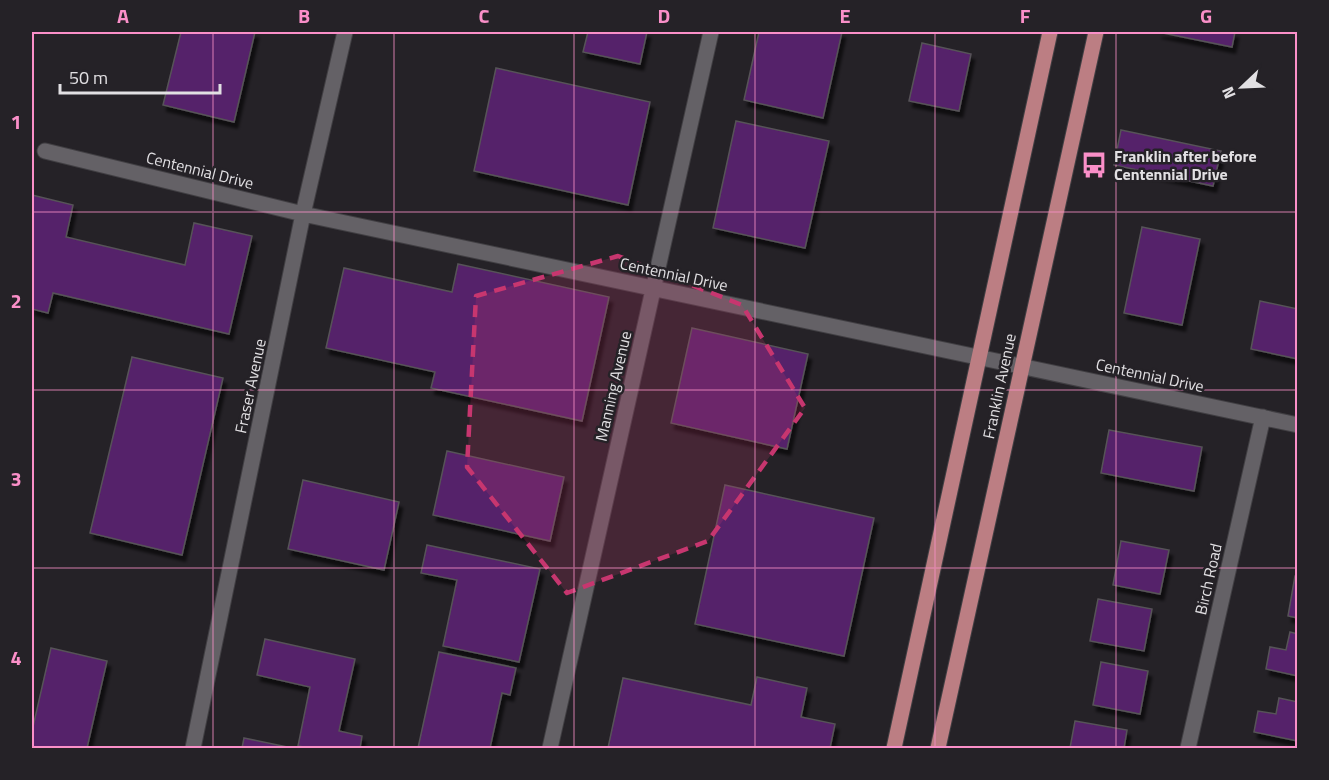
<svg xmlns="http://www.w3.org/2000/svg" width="1329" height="780" viewBox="0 0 1329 780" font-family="'Titillium Web',sans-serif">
<defs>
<filter id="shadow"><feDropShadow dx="3.5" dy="6" stdDeviation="1.5" flood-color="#0009"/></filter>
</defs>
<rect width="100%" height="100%" fill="#252227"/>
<path fill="#55206a" stroke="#575358" stroke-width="1.5" filter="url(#shadow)" d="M181,32H255L234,122L163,105Z
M588,32H647L640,64L583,52Z
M759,32H842L823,118L744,100Z
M1158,32H1235L1232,47Z
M922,43L971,54L959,111L909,101Z
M496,68L650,102L628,205L474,171Z
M736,121L829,141L805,248L713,228Z
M1121,130L1221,151L1213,186L1114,165Z
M32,195L73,205L66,237L185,265L194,223L252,236L229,334L53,293L48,313L32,309Z
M1142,227L1200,239L1182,325L1124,313Z
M458,264L609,297L582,421L431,388L435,372L326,348L344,268L452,292Z
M1260,301L1298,309V359L1251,349Z
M692,328L808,354L787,449L671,423Z
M132,357L223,378L182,555L90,533Z
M1109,430L1202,447L1194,491L1101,473Z
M447,451L564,477L550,541L433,515Z
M303,480L399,502L384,570L288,549Z
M725,485L874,518L844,656L695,624Z
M1121,541L1169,550L1160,594L1113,585Z
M427,545L540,569L519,662L443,646L457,580L421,573Z
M1295,576H1298V618L1288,616Z
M1098,599L1152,609L1144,651L1090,641Z
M1290,632L1298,634V676L1266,669L1270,647L1286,650Z
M265,639L355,659L339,731L362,736L360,748H310L298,746L310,687L257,675Z
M51,648L107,661L87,748H32V731Z
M439,652L516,668L510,695L502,693L490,748H418Z
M1101,662L1148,671L1140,714L1093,705Z
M757,677L807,688L801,717L835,724L830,748H608L623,678L751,705Z
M1279,698L1298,702V741L1254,732L1258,711L1276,714Z
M1075,721L1127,730L1124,748H1070Z
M244,738L292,748H242Z"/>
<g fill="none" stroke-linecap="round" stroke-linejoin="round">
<g stroke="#413f43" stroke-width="17">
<path id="minor" d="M45,151L303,214L1298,425
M193,748L303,214L345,32
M550,748L711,32
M1188,748L1263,417"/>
</g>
<g stroke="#413f43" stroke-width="17">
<path id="major" d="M894,748L1050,32
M938,748L1096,32"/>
</g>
<use href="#minor" stroke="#646166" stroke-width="15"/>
<use href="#major" stroke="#bc7e83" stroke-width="15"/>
</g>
<path fill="#c7366f" fill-opacity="0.2" stroke="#c7366f" stroke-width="4.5" stroke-dasharray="12 8" stroke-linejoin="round" d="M618,256L742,305L805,408L708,541L567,593L467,467L476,296Z"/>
<path fill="none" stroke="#fa8fc8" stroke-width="1.5" stroke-opacity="0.55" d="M213,32V748M394,32V748M574,32V748M755,32V748M935,32V748M1116,32V748M32,212H1298M32,390H1298M32,568H1298"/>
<defs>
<g id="bus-bare" transform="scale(2.07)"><path d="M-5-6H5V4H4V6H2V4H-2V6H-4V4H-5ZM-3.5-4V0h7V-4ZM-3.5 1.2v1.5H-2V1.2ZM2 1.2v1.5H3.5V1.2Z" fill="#fa8fc8" stroke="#252227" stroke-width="2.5" paint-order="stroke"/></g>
</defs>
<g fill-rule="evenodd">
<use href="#bus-bare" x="1094" y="165"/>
</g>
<g text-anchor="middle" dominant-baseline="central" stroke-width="5" stroke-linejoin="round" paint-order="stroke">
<g font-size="16" font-weight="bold" fill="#e2e0e3" stroke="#252227" text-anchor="start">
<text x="1114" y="156">Franklin after before<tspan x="1114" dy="18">Centennial Drive</tspan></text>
</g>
<g font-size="16" fill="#e2e0e3" stroke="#252227">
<text transform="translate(200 170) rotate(14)">Centennial Drive</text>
<text transform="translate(674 274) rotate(12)">Centennial Drive</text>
<text transform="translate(1150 375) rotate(12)">Centennial Drive</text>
<text transform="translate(250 386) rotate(-78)">Fraser Avenue</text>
<text transform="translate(613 386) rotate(-77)">Manning Avenue</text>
<text transform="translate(999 386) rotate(-78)">Franklin Avenue</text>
<text transform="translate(1208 579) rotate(-77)">Birch Road</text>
</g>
</g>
<rect width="1329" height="780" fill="none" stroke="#252227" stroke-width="66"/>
<g transform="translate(1242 87) rotate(247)" stroke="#252227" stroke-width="4.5" paint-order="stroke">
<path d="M0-4.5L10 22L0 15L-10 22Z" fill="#e2e0e3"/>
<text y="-9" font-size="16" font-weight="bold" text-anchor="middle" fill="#e2e0e3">N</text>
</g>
<path d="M60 84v9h160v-9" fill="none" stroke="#e2e0e3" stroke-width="3"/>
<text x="69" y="84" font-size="18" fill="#e2e0e3" stroke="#252227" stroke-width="4.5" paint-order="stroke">50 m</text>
<rect x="33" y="33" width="1263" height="714" fill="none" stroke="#fa8fc8" stroke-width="2"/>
<g font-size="20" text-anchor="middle" font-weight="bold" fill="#fa8fc8">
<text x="123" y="23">A</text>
<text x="304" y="23">B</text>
<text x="484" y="23">C</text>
<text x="664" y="23">D</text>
<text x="845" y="23">E</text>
<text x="1025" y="23">F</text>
<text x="1206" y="23">G</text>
<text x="16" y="129">1</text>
<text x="16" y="308">2</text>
<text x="16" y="486">3</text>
<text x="16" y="665">4</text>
</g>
</svg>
